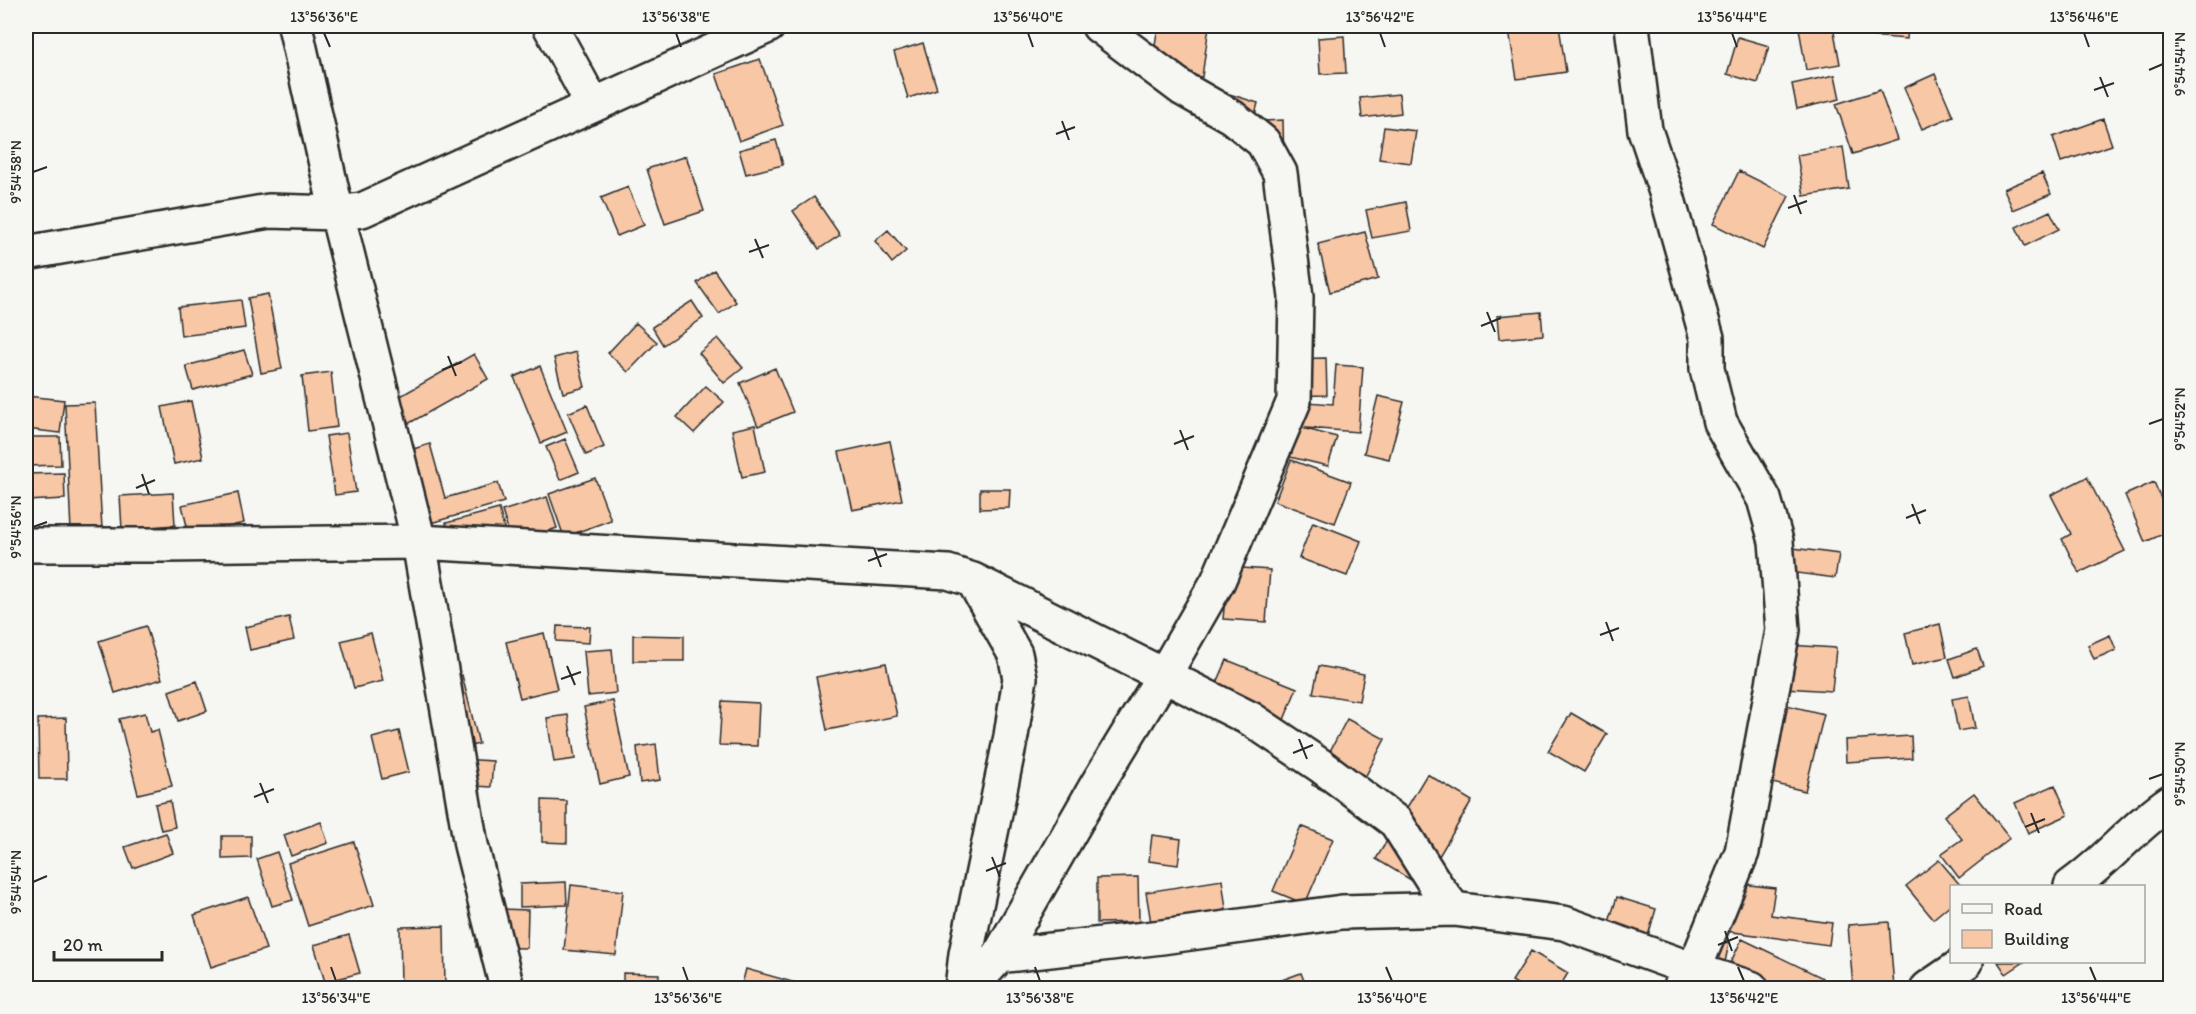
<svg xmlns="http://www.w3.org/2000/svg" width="2196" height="1014" viewBox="0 0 2196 1014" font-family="Itim,sans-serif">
<rect width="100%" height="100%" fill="#f6f6f2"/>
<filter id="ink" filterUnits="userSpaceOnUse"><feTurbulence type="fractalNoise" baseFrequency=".0167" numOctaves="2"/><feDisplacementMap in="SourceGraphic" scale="12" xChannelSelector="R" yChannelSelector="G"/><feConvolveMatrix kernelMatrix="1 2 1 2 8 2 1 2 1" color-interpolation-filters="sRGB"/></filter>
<g filter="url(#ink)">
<path fill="#f7c7a6" stroke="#2b2b2b" stroke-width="1.5" d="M1158,26H1209L1202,77L1151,70Z
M1542,26H1559L1566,72L1517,79L1509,31Z
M1811,26H1833L1840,64L1806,70L1799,28Z
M1870,26H1908L1907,39L1869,36Z
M1344,36L1346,73L1320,74L1318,38Z
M1738,37L1769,46L1758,83L1727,74Z
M923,43L937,89L908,98L894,52Z
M760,59L783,125L739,141L716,74Z
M1935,74L1953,116L1922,129L1904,88Z
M1835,75L1840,99L1797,109L1792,84Z
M1880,90L1897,140L1853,154L1836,104Z
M1220,91L1258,103L1253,122Z
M1399,94L1401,113L1362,118L1360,98Z
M2103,119L2112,145L2061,162L2053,137Z
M1283,120L1284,167L1266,168L1264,121Z
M1384,127L1416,131L1411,163L1379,159Z
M776,140L783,165L746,174L739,150Z
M1843,147L1849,189L1804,196L1797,155Z
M686,156L704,211L665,224L647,169Z
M1739,171L1789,196L1763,249L1713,224Z
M2042,173L2051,194L2013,210L2004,189Z
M628,187L644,225L617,236L601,198Z
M814,197L840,235L819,249L793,211Z
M1406,202L1411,231L1372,238L1366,210Z
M2050,211L2059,229L2025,246L2016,227Z
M888,230L906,251L892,263L875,241Z
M1365,232L1378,279L1330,292L1318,244Z
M714,270L736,302L719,314L697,283Z
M268,294L282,369L261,373L248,298Z
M241,300L245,328L181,336L178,307Z
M692,301L703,318L663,345L652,327Z
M1541,312L1543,335L1499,339L1497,316Z
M636,323L657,342L628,372L608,353Z
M718,338L743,368L724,383L699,353Z
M244,350L252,374L193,390L186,366Z
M576,352L585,387L563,393L554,358Z
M474,354L488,379L390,434L376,410Z
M1326,358L1327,395L1284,396L1283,359Z
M1336,365L1363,367L1358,432L1293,427L1294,401L1333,404Z
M540,366L567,432L541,443L514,377Z
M775,368L793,412L758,426L740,383Z
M331,372L337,427L308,431L302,376Z
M706,386L724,402L694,433L677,417Z
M26,396L64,400L60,433L26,429Z
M1378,396L1404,402L1389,459L1364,453Z
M191,401L203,458L174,464L162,407Z
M95,403L102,529L71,531L65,404Z
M587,405L604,447L586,455L568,413Z
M755,425L765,472L742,477L732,430Z
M1298,427L1337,437L1328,466L1290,457Z
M347,433L356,492L335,495L326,436Z
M26,437H60L61,465L26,466Z
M565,439L579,472L560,480L546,447Z
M890,441L902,500L852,510L839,452Z
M430,444L445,498L498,483L504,502L420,526L400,453Z
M1291,460L1351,482L1335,523L1275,501Z
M64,473L65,499L26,501V474Z
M2087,477L2125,551L2079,573L2062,539L2071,534L2051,495Z
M595,478L611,520L564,537L549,494Z
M2154,482L2170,520V531L2145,542L2125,495Z
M980,489H1010L1009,508L980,509Z
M173,493L175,525L122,529L120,496Z
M238,493L244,523L189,535L182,505Z
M547,497L557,528L512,543L502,511Z
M499,509L505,532L451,546L446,523Z
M1313,522L1361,541L1347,576L1299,558Z
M1793,548L1839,554L1835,578L1790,572Z
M1228,567L1270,570L1266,622L1223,619Z
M289,617L294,640L250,650L245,627Z
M1940,624L1947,657L1912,665L1905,633Z
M146,626L162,679L115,693L99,641Z
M557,626L590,627L589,643L556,641Z
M371,633L383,681L354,688L341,641Z
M544,633L557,689L520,698L506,642Z
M633,635L684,636V661H633Z
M2110,635L2116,650L2094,659L2088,645Z
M1788,645L1836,648L1832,691L1785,688Z
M612,649L616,693L588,696L584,651Z
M1977,649L1983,666L1955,677L1949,659Z
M1227,660L1297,688L1281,727L1210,699Z
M886,663L897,716L827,730L816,677Z
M1319,666L1364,674L1359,701L1313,693Z
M462,675L479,744L449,751L432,683Z
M197,681L207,711L178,721L169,691Z
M1969,696L1975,728L1958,731L1952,699Z
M613,701L629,777L600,784L584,707Z
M722,701L759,703L757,746L719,745Z
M1778,703L1824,714L1805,791L1760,780Z
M145,713L150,732L158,730L172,786L138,794L119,719Z
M1571,713L1607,734L1584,772L1548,751Z
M568,715L575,759L554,762L547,718Z
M66,718L67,779H39L38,719Z
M1347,719L1385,739L1351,804L1312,785Z
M399,731L409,772L382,779L372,738Z
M1911,736L1912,758L1846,762L1845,740Z
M656,744L660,780L640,783L637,747Z
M461,759L493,761L491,787L460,785Z
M1427,774L1472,801L1421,886L1376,859Z
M26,778L31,798L26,800Z
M2055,785L2068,815L2028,833L2015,803Z
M1974,793L2010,838L1959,878L1941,854L1962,839L1944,816Z
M542,800L567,801V843L542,842Z
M170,801L175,827L161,830L155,804Z
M321,822L328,843L291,856L284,835Z
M1301,826L1333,839L1305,904L1273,891Z
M166,833L173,853L133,868L125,847Z
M1152,835L1181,839L1178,865L1149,861Z
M222,836H251V858L222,859Z
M354,842L374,905L308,926L288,863Z
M277,852L293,900L272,906L257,859Z
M1939,860L1961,886H1952V903L1933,919L1906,886Z
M1138,877L1139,922L1097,923V878Z
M1222,880L1228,923L1153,935L1146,892Z
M566,882L567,905L520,907V884Z
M1725,882L1775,888L1771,915L1832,923L1829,945L1718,930Z
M571,885L623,891L616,955L564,950Z
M248,897L266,949L211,967L194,915Z
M1617,897L1656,909L1641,959L1601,947Z
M477,908L528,910L527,948L476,947Z
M1889,922L1894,988H1853L1848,925Z
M444,926L445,988H401L400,927Z
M349,935L360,973L325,982L314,945Z
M1703,938L1729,943L1724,967L1699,963Z
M1742,939L1823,978L1818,988H1756L1725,974Z
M1531,951L1568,973L1559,988H1523L1512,981Z
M1998,962H2024L2006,974Z
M746,969L796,983L795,988H741Z
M623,973L659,974L658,988H623Z
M1301,973L1307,988H1260Z"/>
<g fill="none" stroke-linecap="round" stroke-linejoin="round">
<g stroke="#2b2b2b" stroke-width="38">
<path id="street" d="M295,26L337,213L419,542L471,845L507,988
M550,26L593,105
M1632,26L1645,130L1666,192L1707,338V369L1720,422L1764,499L1776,541L1783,630L1742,852L1694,970L1680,988
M26,253L269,211L337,213L362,210L768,26
M26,545H165L419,542L948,572L973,580L1015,654L1020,678L1011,736L966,954L962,988
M973,580L1251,719L1321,766L1396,822L1437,887L1454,909
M2071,886C2107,861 2134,826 2170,802
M999,956L1162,937L1342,912L1454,909L1564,923L1694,970L1751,988
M970,988L999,956L1098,783L1164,675L1218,581L1294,401L1296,297L1280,173L1263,142L1232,117L1183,89L1099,26
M1928,988L1966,962"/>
</g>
<use href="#street" stroke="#f6f6f2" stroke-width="33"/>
</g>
</g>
<path fill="none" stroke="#2b2b2b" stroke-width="2" d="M324,33L330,47M676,33L681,47M1028,33L1033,47M1380,33L1385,47M1732,33L1737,47M2084,33L2089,47M2149,70L2163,64M2100,77L2108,97M2094,90L2114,83M1062,121L1069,140M1056,134L1075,127M33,172L47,167M1794,195L1801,214M1788,208L1807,201M755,239L763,258M749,252L769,245M1487,312L1495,332M1481,326L1501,318M448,356L456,376M442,370L462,362M2149,424L2163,419M1180,430L1188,450M1174,444L1194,436M142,474L149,494M136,488L155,480M1912,504L1920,524M1906,518L1926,510M33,527L47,522M874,548L881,567M868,561L887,554M1606,622L1613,641M1600,635L1619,628M567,666L575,685M561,679L581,672M1299,739L1307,759M1293,753L1313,745M2149,779L2163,774M260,783L268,803M254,797L274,789M2031,813L2039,833M2025,827L2045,819M992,857L1000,877M986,871L1006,863M33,882L47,876M1725,931L1732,951M1718,945L1738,937M331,967L336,981M683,967L688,981M1035,967L1040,981M1386,967L1392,981M1738,967L1744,981M2090,967L2096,981"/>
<rect width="2196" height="1014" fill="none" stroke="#f6f6f2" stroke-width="66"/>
<rect x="1950" y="885" width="195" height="78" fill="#f6f6f2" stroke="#a5a5a2" stroke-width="1.5"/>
<rect x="1962" y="904" width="30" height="9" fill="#f6f6f2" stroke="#a5a5a2" stroke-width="1.5"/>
<text x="2004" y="915" font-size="18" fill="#2b2b2b">Road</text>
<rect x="1962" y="930" width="30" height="18" fill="#f7c7a6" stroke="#a5a5a2" stroke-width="1.5"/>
<text x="2004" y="945" font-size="18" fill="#2b2b2b">Building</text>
<path d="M54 951v9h108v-9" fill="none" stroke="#2b2b2b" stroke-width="3"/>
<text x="63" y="951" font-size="18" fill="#2b2b2b" stroke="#f6f6f2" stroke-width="4.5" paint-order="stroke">20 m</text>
<rect x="33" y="33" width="2130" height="948" fill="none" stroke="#2b2b2b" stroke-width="2"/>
<g font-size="15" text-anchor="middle" fill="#2b2b2b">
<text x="324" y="22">13°56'36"E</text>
<text x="676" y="22">13°56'38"E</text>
<text x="1028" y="22">13°56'40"E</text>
<text x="1380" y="22">13°56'42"E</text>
<text x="1732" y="22">13°56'44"E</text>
<text x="2084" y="22">13°56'46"E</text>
<text transform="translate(2180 64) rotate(-90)" y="5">9°54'54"N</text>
<text transform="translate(16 172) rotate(-90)" y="5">9°54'58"N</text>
<text transform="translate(2180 419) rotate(-90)" y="5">9°54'52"N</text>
<text transform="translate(16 527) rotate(-90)" y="5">9°54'56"N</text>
<text transform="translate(2180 774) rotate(-90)" y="5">9°54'50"N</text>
<text transform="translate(16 882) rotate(-90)" y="5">9°54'54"N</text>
<text x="336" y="1003">13°56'34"E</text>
<text x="688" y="1003">13°56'36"E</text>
<text x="1040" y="1003">13°56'38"E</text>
<text x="1392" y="1003">13°56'40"E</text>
<text x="1744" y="1003">13°56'42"E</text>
<text x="2096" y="1003">13°56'44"E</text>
</g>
</svg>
